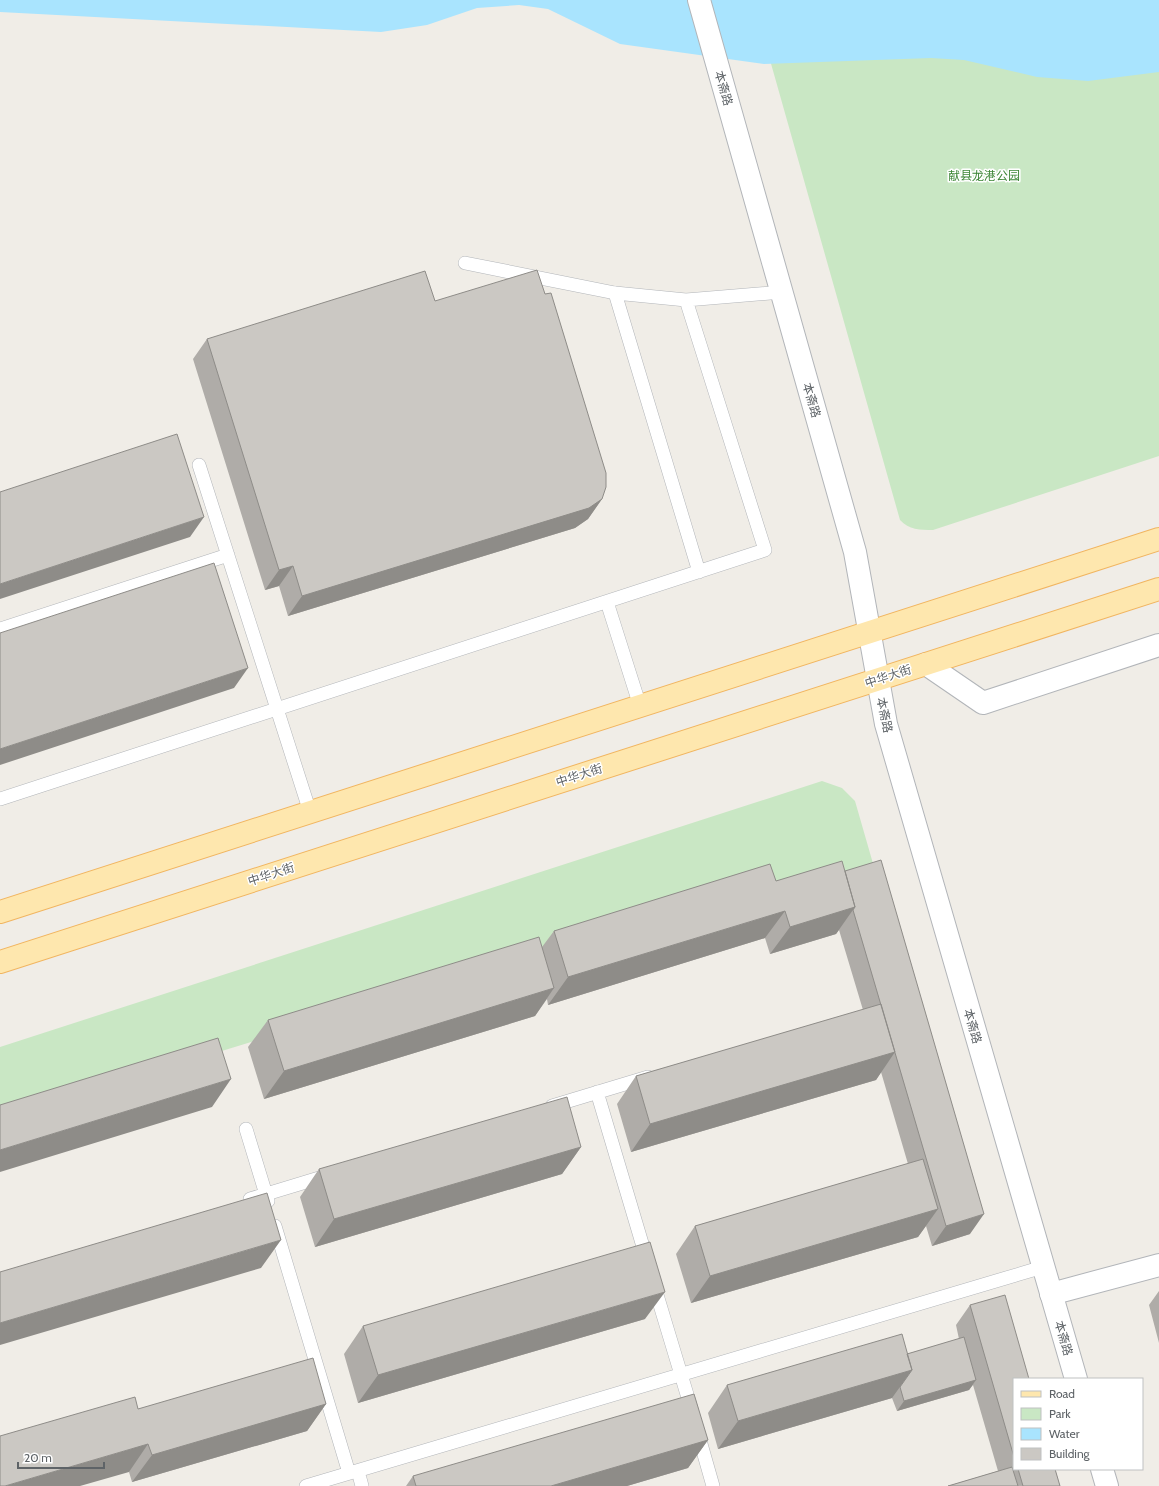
<svg xmlns="http://www.w3.org/2000/svg" width="1159" height="1486" viewBox="0 0 1159 1486" font-family="Cabin,'Noto Sans SC',sans-serif">
<rect width="100%" height="100%" fill="#f0ede7"/>
<path fill="#c9e7c4" d="M753,0H1159V456L933,530C920,530 909,530 900,520Z
M822,781L842,788L855,801L874,867L762,885L0,1119V1047Z"/>
<path fill="#a9e4fe" d="M0,0H1159V72L1088,81L1037,77L964,60L931,58L764,64L620,44L548,9L519,5L477,8L427,25L381,32L0,12Z"/>
<g fill="none" stroke-linecap="round" stroke-linejoin="round">
<g stroke="#b2b5b9" stroke-width="14">
<path id="service" d="M465,263L615,293L686,300L782,292
M615,293L699,572
M199,465L310,812
M607,602L640,706
M0,629L228,555
M0,799L765,550L686,300
M597,1092L647,1260
M552,1106L648,1077
M246,1129L268,1201
M250,1199L329,1175
M275,1226L349,1473
M654,1285L692,1411
M697,1430L713,1486
M358,1471L362,1486
M306,1486L1043,1267"/>
</g>
<g stroke="#b2b5b9" stroke-width="24">
<path id="minor" d="M926,664L983,703L1159,645
M1051,1294L1159,1265"/>
</g>
<g stroke="#b2b5b9" stroke-width="24">
<path id="tertiary" d="M699,0L855,552L886,724L1076,1379
M1102,1469L1107,1486"/>
</g>
<g stroke="#f1b560" stroke-width="24">
<path id="primary" d="M0,912L1159,539
M0,962L1159,589"/>
</g>
<use href="#service" stroke="#fff" stroke-width="13"/>
<use href="#minor" stroke="#fff" stroke-width="22"/>
<use href="#tertiary" stroke="#fff" stroke-width="22"/>
<use href="#primary" stroke="#fee7ae" stroke-width="22"/>
</g>
<path fill="#afaca8" d="M435,301L602,499L588,519L575,528L288,616L279,586L265,590L193,359L207,339Z
M845,871L970,1234L932,1246L926,1226L918,1237L691,1303L676,1254L695,1226L908,1164L881,1072L876,1080L631,1152L617,1104L636,1076L863,1010L839,930L836,934L770,954L765,938L548,1005L547,999L535,1016L264,1099L248,1047L268,1020L542,947L554,931L776,881Z
M581,1147L562,1174L315,1247L300,1197L319,1169Z
M1159,1291V1343L1149,1305Z
M970,1305L1014,1379V1469H1055L1060,1486H948L998,1471L973,1385L969,1390L897,1411L892,1398L718,1449L708,1413L727,1385L907,1354L959,1339L956,1325Z
M645,1319L358,1403L344,1354L363,1326Z
M326,1404L307,1431L132,1482L129,1472L138,1409Z
M708,1440L688,1468L627,1486H406L413,1476Z"/>
<path fill="#8e8c88" d="M602,499L588,519L575,528L288,616L302,596Z
M204,517L190,537L0,599V584Z
M293,566L279,586L265,590L279,570Z
M248,668L234,688L0,765V749Z
M855,907L836,934L770,954L790,927Z
M785,911L765,938L548,1005L568,977Z
M554,988L535,1016L264,1099L284,1071Z
M895,1052L876,1080L631,1152L650,1124Z
M231,1079L212,1107L0,1172V1150Z
M581,1147L562,1174L315,1247L334,1219Z
M938,1209L918,1237L691,1303L710,1276Z
M984,1214L970,1234L932,1246L946,1226Z
M281,1240L261,1268L0,1345V1323Z
M665,1292L645,1319L358,1403L378,1375Z
M912,1370L892,1398L718,1449L738,1421Z
M976,1380L969,1390L897,1411L904,1401Z
M326,1404L307,1431L132,1482L152,1455Z
M708,1440L688,1468L627,1486H551Z
M148,1444L129,1472L80,1486H5Z"/>
<path fill="#cbc8c3" stroke="#8e8c88" d="M537,270L545,294L551,293L606,473V487L602,499L589,508L302,596L293,566L279,570L207,339L425,271L435,301Z
M177,434L204,517L0,584V492Z
M214,563L248,668L0,749V633Z
M881,860L984,1214L946,1226L853,910L855,907L845,871Z
M842,861L855,907L790,927L785,911L568,977L554,931L770,864L776,881Z
M539,937L554,988L284,1071L268,1020Z
M881,1004L895,1052L650,1124L636,1076Z
M218,1038L231,1079L0,1150V1105Z
M567,1097L581,1147L334,1219L319,1169Z
M923,1159L938,1209L710,1276L695,1226Z
M267,1193L281,1240L0,1323V1272Z
M650,1242L665,1292L378,1375L363,1326Z
M1005,1295L1029,1379H1014V1457L970,1305Z
M902,1334L912,1370L738,1421L727,1385Z
M964,1337L976,1380L904,1401L900,1387L912,1370L907,1354Z
M313,1358L326,1404L152,1455L148,1444L5,1486H0V1436L135,1397L138,1409Z
M694,1394L708,1440L551,1486H416L413,1476Z
M1012,1467L1018,1486H948Z
M1018,1469H1055L1060,1486H1023Z"/>
<g text-anchor="middle" dominant-baseline="central" stroke-width="3" stroke-linejoin="round" paint-order="stroke">
<g font-size="12" fill="#5e6367" stroke="#fff">
<text transform="translate(724 88) rotate(74)">本斋路</text>
<text transform="translate(812 400) rotate(74)">本斋路</text>
<text transform="translate(888 676) rotate(-18)">中华大街</text>
<text transform="translate(885 715) rotate(78)">本斋路</text>
<text transform="translate(579 775) rotate(-18)">中华大街</text>
<text transform="translate(271 874) rotate(-18)">中华大街</text>
<text transform="translate(973 1026) rotate(74)">本斋路</text>
<text transform="translate(1064 1338) rotate(74)">本斋路</text>
</g>
<g font-size="12" fill="#3d8636" stroke="#fff">
<text x="984" y="175">献县龙港公园</text>
</g>
</g>
<rect x="1013" y="1378" width="130" height="92" fill="#ffffff" stroke="#bfc1c2"/>
<rect x="1021" y="1391" width="20" height="6" fill="#fee7ae" stroke="#bfc1c2"/>
<text x="1049" y="1398" font-size="12" fill="#5e6367">Road</text>
<rect x="1021" y="1408" width="20" height="12" fill="#c9e7c4" stroke="#bfc1c2"/>
<text x="1049" y="1418" font-size="12" fill="#5e6367">Park</text>
<rect x="1021" y="1428" width="20" height="12" fill="#a9e4fe" stroke="#bfc1c2"/>
<text x="1049" y="1438" font-size="12" fill="#5e6367">Water</text>
<rect x="1021" y="1448" width="20" height="12" fill="#cbc8c3" stroke="#bfc1c2"/>
<text x="1049" y="1458" font-size="12" fill="#5e6367">Building</text>
<path d="M18 1462v6h86v-6" fill="none" stroke="#5e6367" stroke-width="2"/>
<text x="24" y="1462" font-size="12" fill="#5e6367" stroke="#ffffff" stroke-width="3" paint-order="stroke">20 m</text>
</svg>
